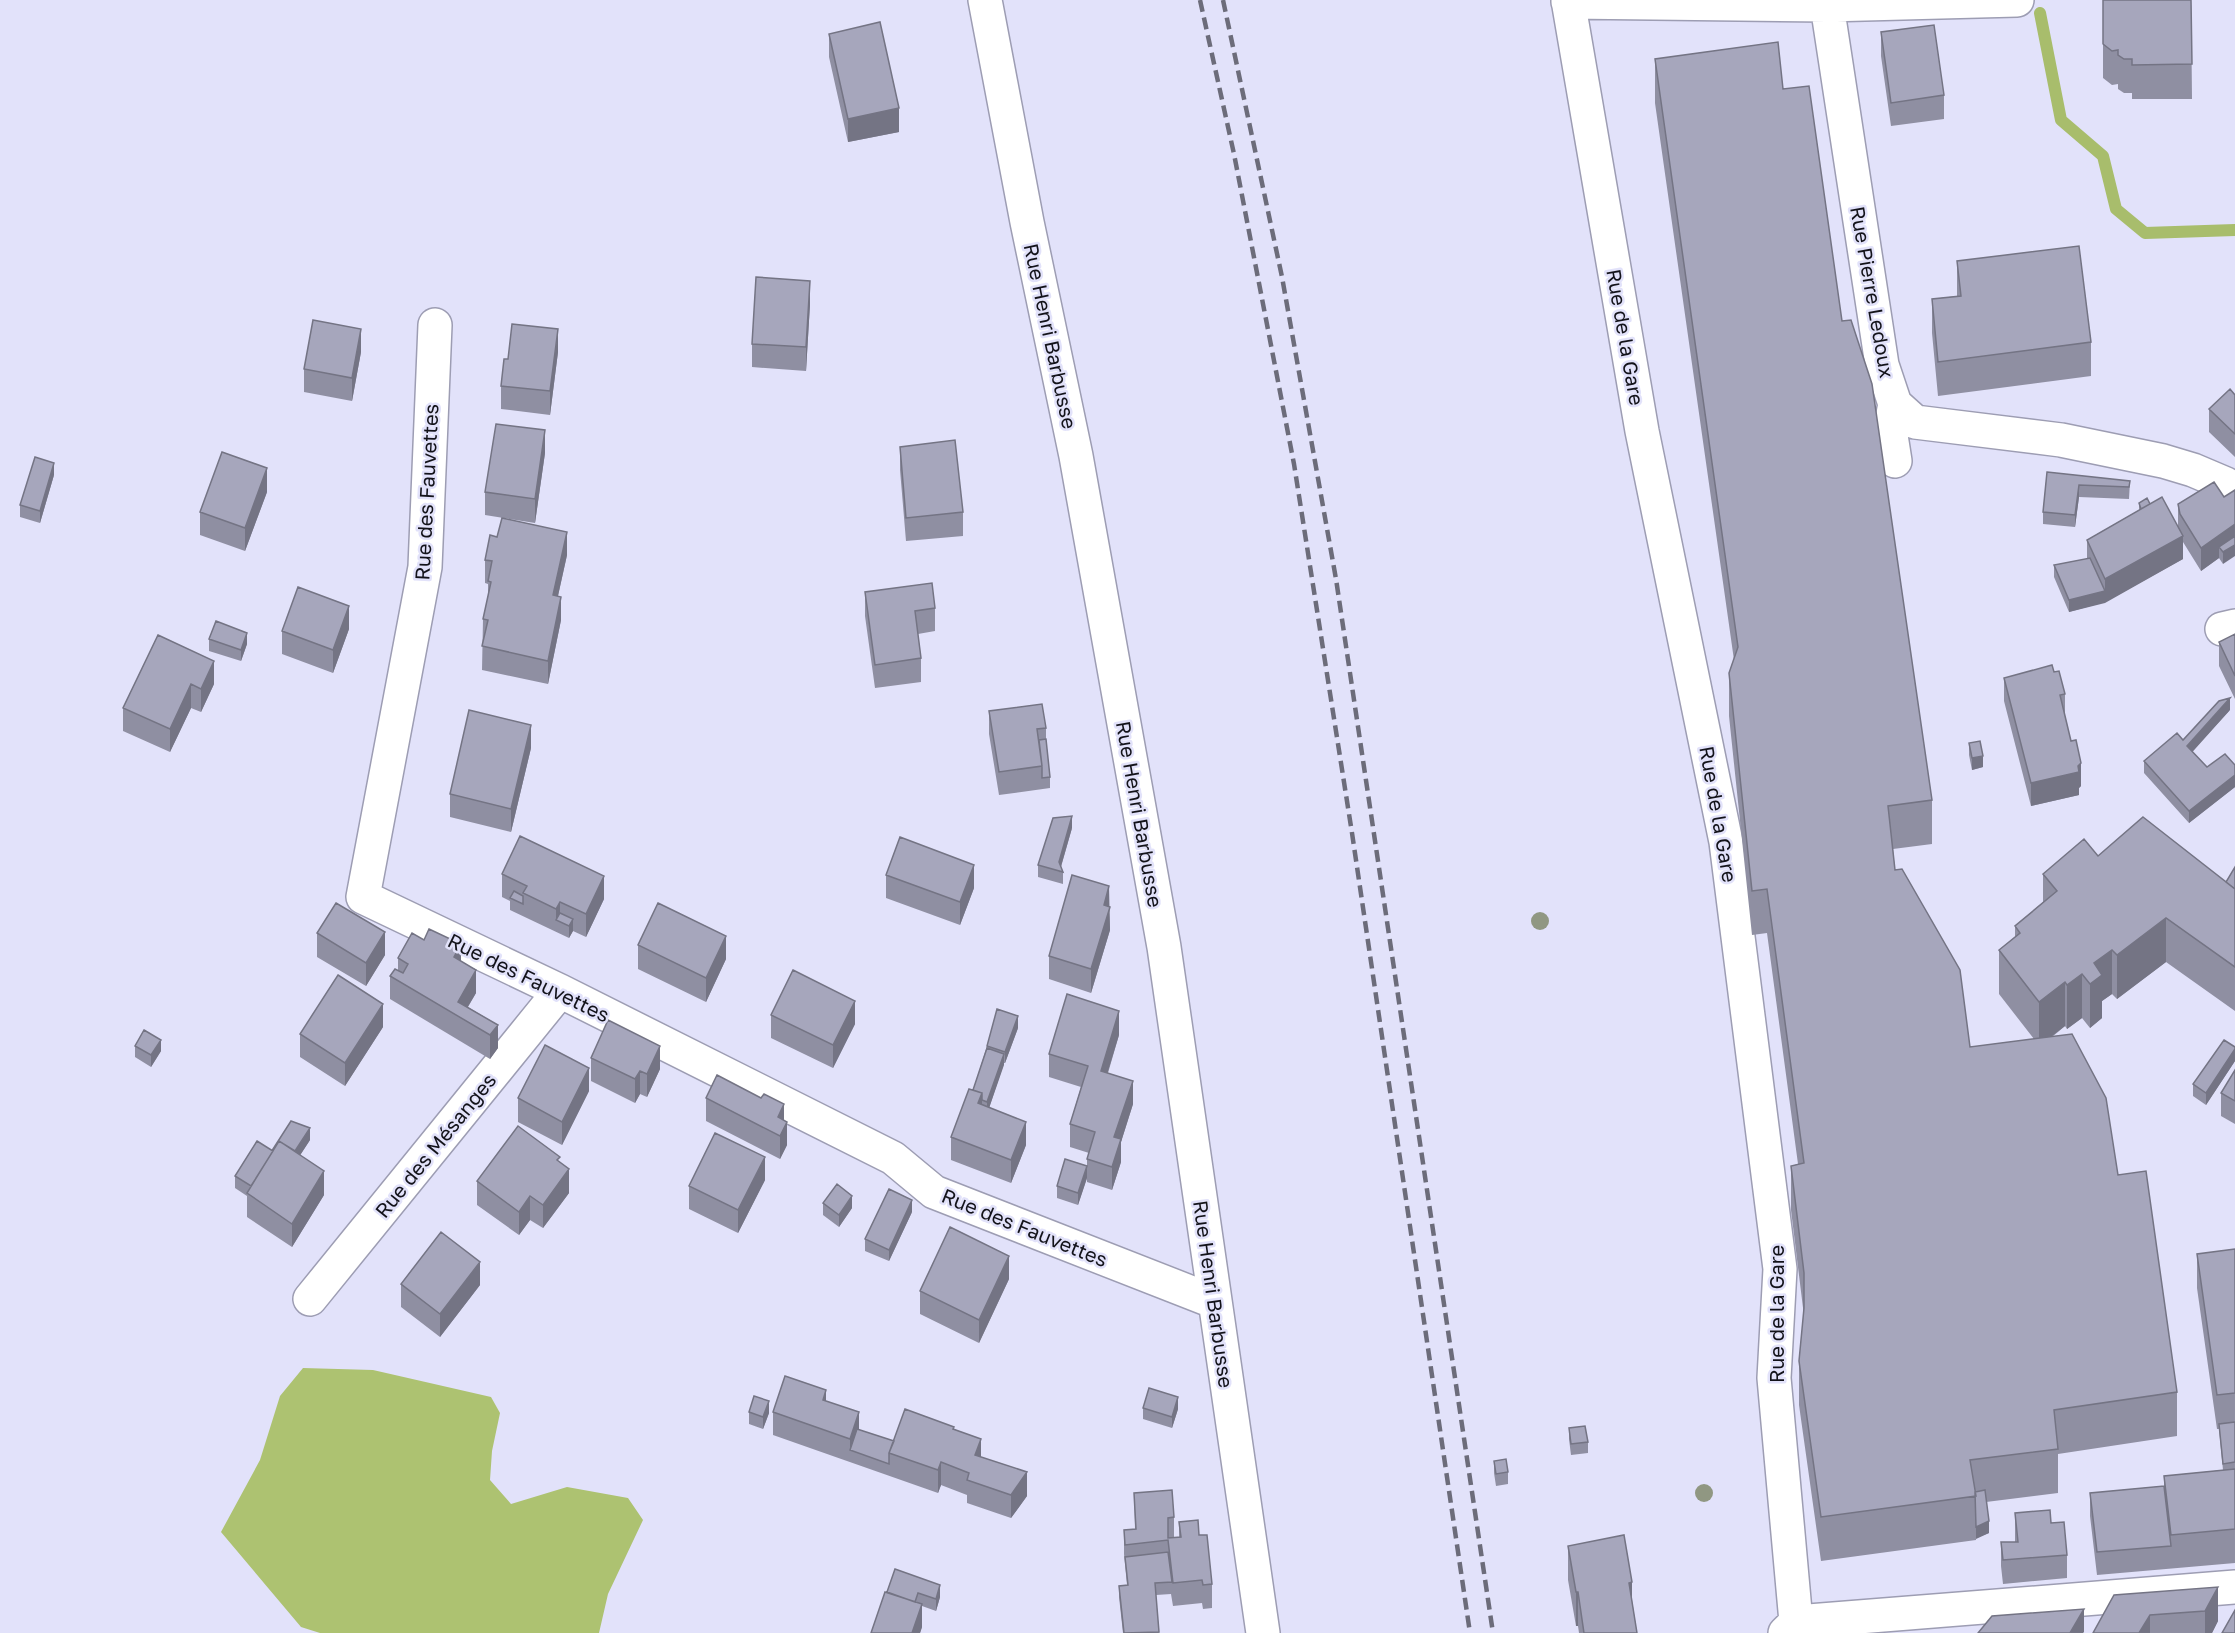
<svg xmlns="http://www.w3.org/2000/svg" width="2235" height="1633" viewBox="0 0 2235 1633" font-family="'Golos Text',sans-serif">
<rect width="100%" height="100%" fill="#e2e2fa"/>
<path fill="#adc271" d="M303,1368L373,1370L491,1397L500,1413L492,1451L490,1480L511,1504L567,1487L628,1498L643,1520L608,1594L599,1633H320L301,1627L221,1532L260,1460L280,1396Z"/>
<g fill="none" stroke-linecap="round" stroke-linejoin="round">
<path stroke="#a8bd6c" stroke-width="12" d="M2040,13L2061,120L2103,156L2116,209L2145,233L2235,230"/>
<g stroke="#9d9db3" stroke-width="36">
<path id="minor" d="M985,0L1027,222L1076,456L1164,947L1263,1633
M1568,0L1642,431L1726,842L1780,1269L1774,1378L1796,1622L1785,1633
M1568,2L1827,5L2017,0
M1827,5L1882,365L1895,404L1915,422L2061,440L2163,461L2193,470L2226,484L2235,491
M435,325L425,567L363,897L560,991L893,1158L934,1192L1215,1302
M1895,404L1890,429L1895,461
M2222,629L2235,626
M310,1299L560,991
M1796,1622L2235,1587"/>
</g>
<use href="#minor" stroke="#fff" stroke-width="33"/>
<path stroke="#6c6c7a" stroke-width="4.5" stroke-dasharray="12 6" stroke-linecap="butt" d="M1200,0L1234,154L1294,464L1352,833L1470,1633
M1223,0L1282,277L1336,579L1493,1633"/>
</g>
<g fill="#909782">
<circle cx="1540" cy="921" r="9"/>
<circle cx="1704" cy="1493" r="9"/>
</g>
<path fill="#8f8fa2" d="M2103,0H2191L2192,99H2132V93H2124L2118,89V84L2112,85L2103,78Z
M1881,32L1944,95V119L1891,126L1881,56Z
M829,34L899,132L848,142L829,57Z
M1655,59L1783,89L1842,321L1932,800V844L1893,849L1895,870L1970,1047L2034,1039L1999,994V950L2015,937V926L2043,902V874L2098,856L2226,882L2235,867V1011L2166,962L2117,999L2112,994L2102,1001V1018L2090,1028L2082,1018L2067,1029L2065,1026L2052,1037L2118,1175L2177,1392V1436L2058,1454V1493L1986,1502L1989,1533L1976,1538V1540L1821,1561L1799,1405V1361L1804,1316L1791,1210V1166L1798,1164L1767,933L1752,935L1729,716V673L1734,660L1655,103Z
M1957,261L2091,342V376L1938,396L1932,333V299L1957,296Z
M810,304L806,371L752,367V344Z
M361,352L352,401L304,392V369Z
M558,352L550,415L501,409V386L508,359Z
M2235,395V457L2209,432V409Z
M900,447L963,512V536L906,541L900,470Z
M545,453L535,523L485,515V492Z
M2047,472L2130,481L2129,499L2079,497L2075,527L2043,524V512Z
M54,475L40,523L20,517V505Z
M267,492L245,551L200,535V512Z
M2224,497L2223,564L2219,558L2201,571L2183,542V559L2105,602L2069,612L2054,577V565L2087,559V540L2139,510V503L2150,504L2178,527V504Z
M567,555L558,596L561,620L548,684L482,670L483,619L488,596V584L485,583V560Z
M865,592L935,608V631L918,634L921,658V682L875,688L865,616Z
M349,629L333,673L282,654V631Z
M2235,634V699L2219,666V642Z
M158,635L214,684L201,712L191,708L170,752L123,731V708Z
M209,639L247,644L241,661L209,651Z
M2054,672L2065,694V716L2081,786L2079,788V795L2031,806L2004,701V678Z
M2230,710L2192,751L2207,767L2235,765V787L2189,823L2144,773V761L2183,740Z
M989,711L1046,728V739L1050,777V788L999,795L989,734Z
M1969,743L1983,767L1972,770L1969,755Z
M531,748L511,832L450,817V794Z
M1072,828L1061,867L1063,872V884L1038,877V865Z
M502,874L604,899L586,937L573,931L569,938L510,910V901L502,897Z
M886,875L974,888L960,925L886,898Z
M1109,907L1110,930L1091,993L1049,979V956Z
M317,933L385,955L366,986L317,957Z
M638,945L726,959L706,1002L638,969Z
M398,958L461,961L476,993L468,1007L498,1025V1048L490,1059L390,999V976L398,970Z
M771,1015L855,1024L833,1068L771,1038Z
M383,1027L345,1086L300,1057V1034Z
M1018,1028L1005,1063H1004L989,1108L1026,1145L1011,1183L951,1160V1137L973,1090L987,1046Z
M1119,1035L1108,1073L1133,1104L1121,1142V1162L1112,1190L1087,1182V1159L1089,1153L1070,1147V1124L1081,1087L1049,1077V1054Z
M135,1046L161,1051L151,1067L135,1057Z
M2235,1047V1061L2206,1105L2193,1096V1084Z
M591,1058L660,1069L647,1097L640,1094L635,1103L591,1081Z
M2235,1070V1124L2221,1116V1093Z
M589,1091L562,1145L518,1122V1098Z
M706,1098L784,1121L787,1145L780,1159L706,1121Z
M310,1140L300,1155L324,1195L292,1247L247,1217V1196L235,1188V1176L273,1151V1149Z
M560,1162L569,1193L543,1228L530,1220L519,1235L477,1205V1181Z
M1087,1178L1078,1205L1057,1198V1186Z
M765,1180L738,1233L689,1209V1186Z
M823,1203L852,1208L839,1227L823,1215Z
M912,1212L889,1261L865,1251V1239Z
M2235,1249V1563L2097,1575L2090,1516V1493L2164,1486V1476L2223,1470L2219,1429H2217L2197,1288V1254Z
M1009,1279L979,1343L920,1314V1291Z
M401,1284L480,1285L440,1337L401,1307Z
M826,1401L859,1430L894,1441L954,1428L981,1457L1027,1496L1011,1518L967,1503V1495L941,1485L938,1493L773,1435V1412Z
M1143,1408L1178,1409L1172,1428L1143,1419Z
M749,1412L769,1413L763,1429L749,1424Z
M1569,1428L1588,1442V1453L1571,1455L1569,1439Z
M1494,1461L1508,1472V1484L1496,1486L1494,1473Z
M1134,1493L1174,1517V1538L1179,1537V1522L1199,1535L1212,1584V1608L1203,1609L1202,1603L1173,1606L1171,1594L1156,1595L1159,1633H1123L1119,1597V1586L1127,1585L1124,1554V1530L1135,1529Z
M2015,1513L2051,1523L2067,1555V1578L2003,1584L2001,1566V1542H2015Z
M1568,1546L1632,1600L1637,1633H1579L1578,1626H1576L1568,1580Z
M895,1569L940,1597L936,1611L922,1606V1627L920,1633H871L887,1592Z
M2218,1587V1621L2212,1633H2093Z"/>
<path fill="#747484" d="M899,108V132L848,142V119Z
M810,281V304L806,371V347Z
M361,329V352L352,401V378Z
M558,329V352L550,415V391Z
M545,430V453L535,523V499Z
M54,463V475L40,523V511Z
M267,468V492L245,551V528Z
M2079,485V497L2075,527V515Z
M2235,524V556L2223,564V552L2219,547V558L2201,571V548Z
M567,532V555L553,618V595Z
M2183,536V559L2105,603L2069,612V600L2105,591V579Z
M561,597V620L548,684V661Z
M349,606V629L333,673V650Z
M247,633V644L241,661V650Z
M214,661V684L201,712V689Z
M191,684V708L170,752V729Z
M2230,698V710L2187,758V746Z
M531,725V748L511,832V809Z
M1983,756V767L1972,770V758Z
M2081,763V786L2079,788V795L2031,806V783L2078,766Z
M2235,775V787L2189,823V811Z
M1072,816V828L1059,873V862Z
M974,865V888L960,925V902Z
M604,876V899L586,937V914Z
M1109,886L1110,930L1091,993V969L1104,905Z
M560,902V922L556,920V909Z
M2166,918V962L2117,999V955Z
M573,919V931L569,938V926Z
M385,932V955L366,986V963Z
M726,936V959L706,1002V978Z
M461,944V967L454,957Z
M2112,950V994L2102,1001V1018L2090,1028V984L2094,963Z
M476,970V993L461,1018L458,1002Z
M2082,974V1018L2067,1029V985Z
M2065,982V1026L2039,1046V1002Z
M855,1001V1024L833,1068V1045Z
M383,1004V1027L345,1086V1063Z
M1119,1011V1035L1101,1094V1071Z
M1018,1016V1028L1005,1063V1052Z
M498,1025V1048L490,1059V1035Z
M161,1040V1051L151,1067V1055Z
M660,1046V1069L647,1097V1074Z
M2235,1049V1061L2206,1105V1093Z
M1004,1054V1065L987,1114V1102Z
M589,1068V1091L562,1145V1122Z
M640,1071V1094L635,1103V1079Z
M1133,1081V1104L1121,1142V1162L1112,1190V1167L1114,1137Z
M982,1093V1117L978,1103Z
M784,1104V1127L787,1122V1145L780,1159V1136L778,1117Z
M1026,1122V1145L1011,1183V1160Z
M310,1128V1140L290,1171V1159Z
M765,1157V1180L738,1233V1210Z
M1087,1166V1178L1078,1205V1193Z
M569,1169V1193L543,1228V1205Z
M324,1171V1195L292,1247V1224Z
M530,1196V1220L519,1235V1212Z
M852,1196V1208L839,1227V1215Z
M912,1200V1212L889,1261V1250Z
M1009,1256V1279L979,1343V1320Z
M480,1262V1285L440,1337V1314Z
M826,1390V1413L823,1400Z
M1178,1397V1409L1172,1428V1417Z
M769,1401V1413L763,1429V1417Z
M859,1412V1436L850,1450V1439Z
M981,1439V1463L975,1455Z
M941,1462V1485L938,1493V1470Z
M1027,1472V1496L1011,1518V1495Z
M1989,1521V1533L1976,1539V1527Z
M1632,1582V1616L1629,1583Z
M940,1585V1597L936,1611V1599Z
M2218,1587V1621L2212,1633H2205V1611Z
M1576,1592H1578V1626H1576Z
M922,1604V1627L920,1633H912Z
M2084,1609V1632L2083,1633H2070Z
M2150,1615V1633H2139Z"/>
<path fill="#a6a6bc" stroke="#747484" stroke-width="1.5" d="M2103,0H2191L2192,64L2132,65V59H2124L2118,55V50L2112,51L2103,44Z
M880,22L899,108L848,119L829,34Z
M1934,25L1944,95L1891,103L1881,32Z
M1778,42L1783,89L1809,86L1842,321L1851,320L1872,384L1932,800L1888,806L1895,870L1902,869L1960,970L1970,1047L2072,1034L2106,1098L2118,1175L2146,1171L2177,1392L2054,1410L2058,1449L1970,1460L1976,1496L1821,1517L1799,1361L1804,1308V1273L1791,1166L1804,1163L1767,889L1752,891L1729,673L1738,647L1655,59Z
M2079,246L2091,342L1938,362L1932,299L1961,296L1957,261Z
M756,277L810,281L806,347L752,344Z
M313,320L361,329L352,378L304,369Z
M512,324L558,329L550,391L501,386L504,359H508Z
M2230,389L2235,395V434L2209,409Z
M496,424L545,430L535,499L485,492Z
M955,440L963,512L906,518L900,447Z
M222,452L267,468L245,528L200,512Z
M35,457L54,463L40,511L20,505Z
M2047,472L2130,481L2129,487L2079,485L2075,515L2043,512Z
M2214,482L2224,497L2235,490V524L2201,548L2180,514L2178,504Z
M2162,497L2183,536L2105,579L2087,540Z
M2147,498L2150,504L2141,509L2139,503Z
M502,518L567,532L553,595L561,597L548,661L482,646L488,620L483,619L491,582L488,581L492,561L485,560L490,535L497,537Z
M2235,536V545L2223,552L2219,547Z
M2090,558L2105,591L2069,600L2054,565Z
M932,583L935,608L915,611L921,658L875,665L865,592Z
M298,587L349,606L333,650L282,631Z
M216,621L247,633L241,650L209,639Z
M2235,634V676L2219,642Z
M158,635L214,661L201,689L191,684L170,729L123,708Z
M2052,665L2054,672L2059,671L2065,694L2060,695L2071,741L2076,740L2081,763L2078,766L2079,772L2031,783L2004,678Z
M2230,698L2187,746L2207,767L2225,754L2235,765V775L2189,811L2144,761L2177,733L2183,740L2219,701Z
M1042,704L1046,728L1037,729L1042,766L999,772L989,711Z
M469,710L531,725L511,809L450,794Z
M1046,739L1050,777L1042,778V766L1039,740Z
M1980,741L1983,756L1972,758L1969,743Z
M1072,816L1059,862L1063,872L1038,865L1053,818Z
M2143,817L2235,889V967L2166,918L2117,955L2112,950L2094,963L2102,975L2090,984L2082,974L2067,985L2065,982L2039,1002L1999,950L2020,933L2015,926L2057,891L2043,874L2084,839L2098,856Z
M520,836L604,876L586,914L560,902L556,909L523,893L527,886L502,874Z
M900,837L974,865L960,902L886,875Z
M2235,867V889L2226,882Z
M1072,875L1109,886L1104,905L1110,907L1091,969L1049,956Z
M514,891L523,896V904L510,898Z
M336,903L385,932L366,963L317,933Z
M658,903L726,936L706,978L638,945Z
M560,913L573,919L569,926L556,920Z
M429,929L461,944L454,957L476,970L458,1002L498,1025L490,1035L390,976L395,969L403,973L408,964L398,958L412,933L424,940Z
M793,970L855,1001L833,1045L771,1015Z
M338,975L383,1004L345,1063L300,1034Z
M1067,994L1119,1011L1101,1071L1133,1081L1114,1137L1121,1139L1112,1167L1087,1159L1095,1132L1070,1124L1088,1066L1049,1054Z
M997,1009L1018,1016L1005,1052L987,1046Z
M608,1020L660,1046L647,1074L640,1071L635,1079L591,1058Z
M144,1030L161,1040L151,1055L135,1046Z
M2224,1040L2235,1047V1049L2206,1093L2193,1084Z
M545,1045L589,1068L562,1122L518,1098Z
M987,1048L1004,1054L987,1102L982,1100V1093L973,1090Z
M2235,1070V1101L2221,1093Z
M717,1075L761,1098L764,1094L784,1104L778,1117L787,1122L780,1136L706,1098Z
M969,1089L982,1093L978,1103L1026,1122L1011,1160L951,1137Z
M291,1121L310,1128L295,1151L279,1141L274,1149H273Z
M518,1126L560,1157L557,1160L569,1169L543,1205L530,1196L519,1212L477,1181Z
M715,1133L765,1157L738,1210L689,1186Z
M257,1141L273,1151L251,1186L235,1176Z
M279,1141L324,1171L292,1224L247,1193Z
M1065,1159L1087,1166L1078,1193L1057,1186Z
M837,1184L852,1196L839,1215L823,1203Z
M889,1189L912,1200L889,1250L865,1239Z
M950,1227L1009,1256L979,1320L920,1291Z
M441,1232L480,1262L440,1314L401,1284Z
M2235,1249V1393L2217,1395L2197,1254Z
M785,1376L826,1390L823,1400L859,1412L850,1439L773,1412Z
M1149,1388L1178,1397L1172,1417L1143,1408Z
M754,1396L769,1401L763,1417L749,1412Z
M905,1409L954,1427L953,1429L981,1439L975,1455L1027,1472L1011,1495L967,1480L969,1473L941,1462L938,1470L889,1453Z
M2235,1422V1462L2223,1464L2219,1424Z
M1585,1426L1588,1442L1571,1444L1569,1428Z
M857,1429L894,1441L889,1453V1464L850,1450Z
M1506,1459L1508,1472L1496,1474L1494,1461Z
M2235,1469V1529L2171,1535L2164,1476Z
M2164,1486L2171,1546L2097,1552L2090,1493Z
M1172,1490L1174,1517L1168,1518V1538L1181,1537L1179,1522L1198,1520L1199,1535H1207L1212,1584L1203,1585L1202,1580L1173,1583L1168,1540L1125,1545L1124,1530L1136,1529L1134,1493Z
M1985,1490L1989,1521L1976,1527L1975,1492Z
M2050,1510L2051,1523L2064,1522L2067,1555L2003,1560L2001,1542H2018L2015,1513Z
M1624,1535L1632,1582L1629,1583L1637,1633H1584L1578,1592H1576L1568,1546Z
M1168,1552L1172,1582L1155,1583L1159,1632L1124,1633L1119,1586L1128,1585L1125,1557Z
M895,1569L940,1585L936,1599L918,1593L915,1602L887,1592Z
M2218,1587L2205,1611L2150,1615L2139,1633H2093L2114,1595Z
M885,1592L922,1604L912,1633H871Z
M2084,1609L2070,1633H1978L1992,1616Z
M2235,1610V1633H2222Z"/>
<g text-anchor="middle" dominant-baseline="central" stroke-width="5" stroke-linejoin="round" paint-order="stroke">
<g font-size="20" fill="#13131a" stroke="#e2e2fa">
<text transform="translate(1873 292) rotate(80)">Rue Pierre Ledoux</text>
<text transform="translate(1051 336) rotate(78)">Rue Henri Barbusse</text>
<text transform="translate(1626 337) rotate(80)">Rue de la Gare</text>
<text transform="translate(426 492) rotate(-87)">Rue des Fauvettes</text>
<text transform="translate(1140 814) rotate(80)">Rue Henri Barbusse</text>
<text transform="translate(1719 814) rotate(80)">Rue de la Gare</text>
<text transform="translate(529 977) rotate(26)">Rue des Fauvettes</text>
<text transform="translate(435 1145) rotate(-51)">Rue des Mésanges</text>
<text transform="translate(1025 1227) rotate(22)">Rue des Fauvettes</text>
<text transform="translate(1214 1294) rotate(82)">Rue Henri Barbusse</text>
<text transform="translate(1776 1314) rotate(-90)">Rue de la Gare</text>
</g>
</g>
</svg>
